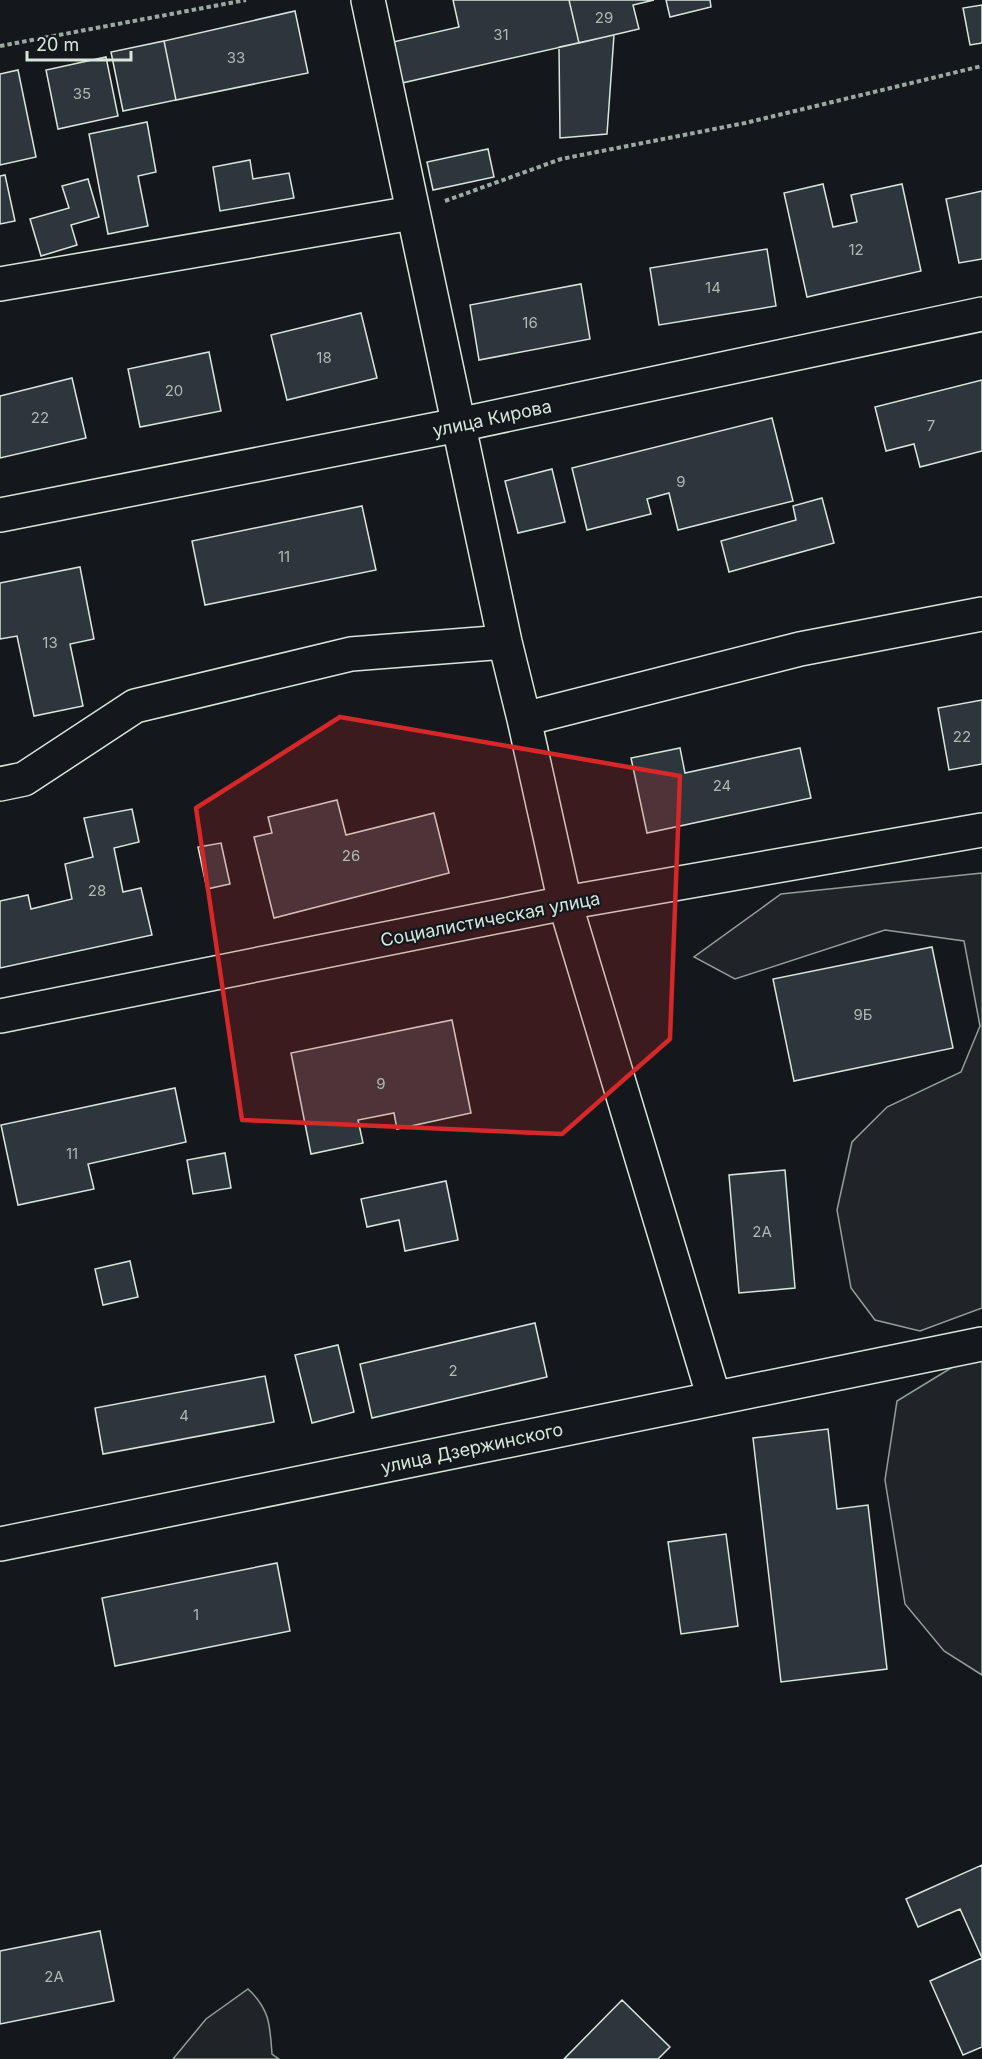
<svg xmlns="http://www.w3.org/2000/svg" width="982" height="2059" viewBox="0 0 982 2059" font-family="Inter,sans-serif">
<rect width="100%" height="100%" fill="#14181c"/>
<path fill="#202428" stroke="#939e99" stroke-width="1.5" d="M982,873V1308L920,1331L875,1320L851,1288L837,1210L852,1142L887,1107L961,1072L980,1026L964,941L885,930L735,979L694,957L781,894Z
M982,1355V1675L944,1651L905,1604L885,1480L897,1401L951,1368Z
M248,1989C270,2009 270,2026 272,2054L279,2059H173L206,2019Z"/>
<path fill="#2c363c" stroke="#d8e6dc" stroke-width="1.5" d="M453,0H569L579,43L402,83L393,42L459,27Z
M569,0H654L633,5L639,29L579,43Z
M666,0H710L711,7L670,17Z
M982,5V43L970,45L963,8Z
M295,11L308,73L176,100L164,41Z
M614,35L607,134L560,138L559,47Z
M164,41L176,100L123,111L111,52Z
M106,57L118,116L58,129L46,70Z
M18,70L36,157L0,165V74Z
M147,122L156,172L138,176L148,226L108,234L89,134Z
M488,149L494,177L433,190L427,162Z
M250,160L253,179L289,173L294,198L220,211L213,167Z
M5,175L15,221L0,224V176Z
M88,179L99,217L71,225L77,245L41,256L30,219L69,208L62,186Z
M823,184L833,227L857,222L851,195L902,184L921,271L807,297L784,193Z
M982,191V259L959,263L946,199Z
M767,249L776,306L659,325L650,268Z
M581,284L590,339L479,360L470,305Z
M361,313L377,378L287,400L271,335Z
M209,352L221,411L140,427L128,369Z
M72,378L86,438L0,458V396Z
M982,380V451L920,467L914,444L886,451L875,407Z
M772,418L793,501L678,530L669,493L647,499L651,514L587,530L572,468Z
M552,469L565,522L518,533L505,481Z
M822,498L834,543L729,572L721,541L796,520L793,506Z
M362,506L376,570L205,605L192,541Z
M80,567L94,639L70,644L83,706L34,716L17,636L0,639V583Z
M982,700V764L949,770L938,708Z
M680,748L685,773L800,748L811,798L647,833L631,758Z
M337,800L346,835L434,813L449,873L274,918L254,837L272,833L268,817Z
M132,809L139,842L114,848L123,892L141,888L152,935L0,968V901L28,895L31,909L72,899L65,864L93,857L84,818Z
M221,843L230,884L207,889L198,847Z
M932,947L953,1048L794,1081L773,979Z
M452,1020L471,1113L397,1129L394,1113L358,1120L363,1143L311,1154L291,1053Z
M175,1088L186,1142L88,1164L94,1189L18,1205L1,1125Z
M225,1153L231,1188L193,1194L187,1160Z
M785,1170L795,1288L739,1293L729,1175Z
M446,1181L458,1240L405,1251L399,1220L367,1227L361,1199Z
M130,1261L138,1297L103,1305L95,1269Z
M535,1323L547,1377L372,1418L360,1364Z
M338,1345L354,1412L312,1423L295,1355Z
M265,1376L274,1422L103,1454L95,1408Z
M828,1429L837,1509L868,1505L887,1669L781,1682L753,1438Z
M726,1534L738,1626L681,1634L668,1542Z
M277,1563L290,1631L115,1666L102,1598Z
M982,1865V2047L963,2055L930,1981L982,1958L960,1909L918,1927L906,1899Z
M100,1931L114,2001L0,2024V1951Z
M622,2000L670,2047L658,2059H564Z"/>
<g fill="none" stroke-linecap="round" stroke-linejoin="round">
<g stroke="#d8e6dc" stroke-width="36">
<path id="minor" d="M368,0L505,642L524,719L565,903L714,1398
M0,284L412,213
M0,515L458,425L982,314
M524,719L800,649L982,614
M0,784L24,779L135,706L351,654L505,642
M0,1016L565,903L982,830
M0,1544L982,1344"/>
</g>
<path stroke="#9da8a2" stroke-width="4" stroke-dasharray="4.5 3" stroke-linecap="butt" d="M0,46L246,0
M445,201L561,159L745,123L982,66"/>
<use href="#minor" stroke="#14181c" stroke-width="33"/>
</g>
<path fill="#d62828" fill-opacity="0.2" stroke="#d62828" stroke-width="4.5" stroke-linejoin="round" d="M340,717L680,776L670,1039L562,1134L242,1120L196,808Z"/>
<g text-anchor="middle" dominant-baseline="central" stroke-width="4.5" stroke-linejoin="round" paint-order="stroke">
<g font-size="15" fill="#adbab4">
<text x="604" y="17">29</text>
<text x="501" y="34">31</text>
<text x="236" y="57">33</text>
<text x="82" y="93">35</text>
<text x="856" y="249">12</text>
<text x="713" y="287">14</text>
<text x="530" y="322">16</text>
<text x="324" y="357">18</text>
<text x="174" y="390">20</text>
<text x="40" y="417">22</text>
<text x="931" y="425">7</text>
<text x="681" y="481">9</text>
<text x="284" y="556">11</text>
<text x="50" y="642">13</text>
<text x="962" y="736">22</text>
<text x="722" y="785">24</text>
<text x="351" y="855">26</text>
<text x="97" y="890">28</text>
<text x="863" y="1014">9Б</text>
<text x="381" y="1083">9</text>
<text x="72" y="1153">11</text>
<text x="762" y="1231">2А</text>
<text x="453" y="1370">2</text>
<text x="184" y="1415">4</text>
<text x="196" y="1614">1</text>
<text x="54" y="1976">2А</text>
</g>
<g font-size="18" fill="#d8e6dc" stroke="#14181c">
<text transform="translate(492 418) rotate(-12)">улица Кирова</text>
<text transform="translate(490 919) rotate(-11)">Социалистическая улица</text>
<text transform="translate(472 1448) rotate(-12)">улица Дзержинского</text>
</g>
</g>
<path d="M27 51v9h104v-9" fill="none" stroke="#d8e6dc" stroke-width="3"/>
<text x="36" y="51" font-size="18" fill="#d8e6dc" stroke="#14181c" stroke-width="4.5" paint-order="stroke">20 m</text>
</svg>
